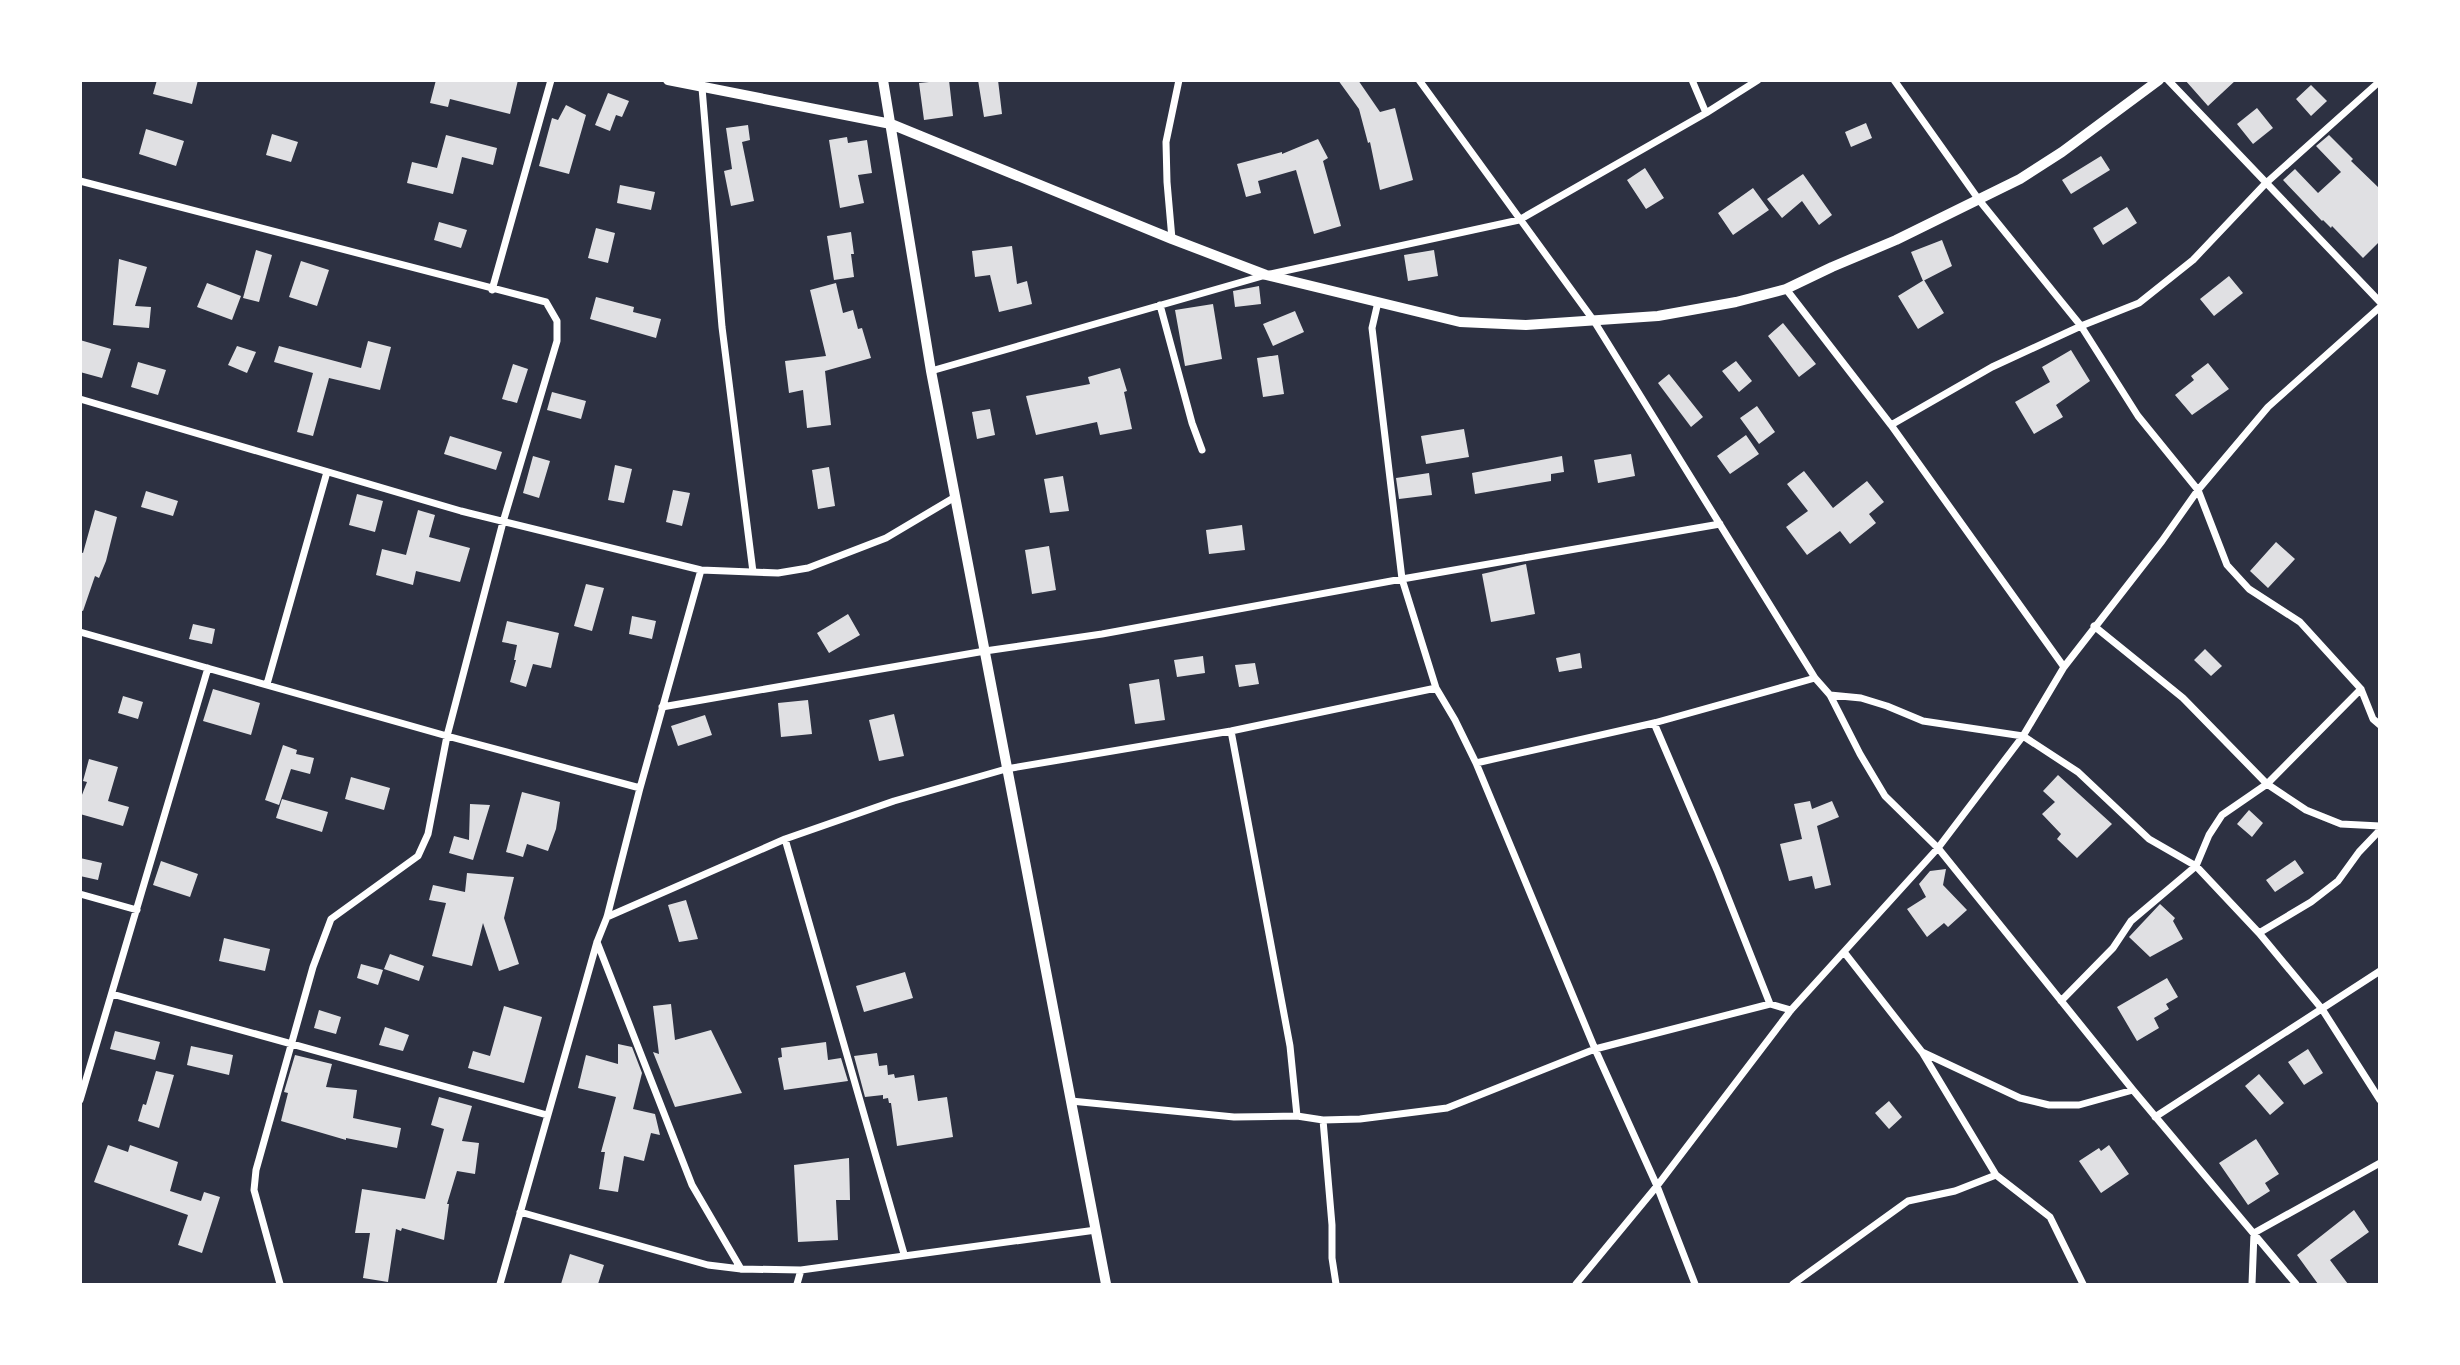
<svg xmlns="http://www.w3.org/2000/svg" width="2460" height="1365" viewBox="0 0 2460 1365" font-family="Figtree,sans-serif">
<rect width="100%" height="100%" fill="#2d3142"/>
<path fill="#e0e0e3" d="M157,80H198L192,104L153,94Z
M436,80H518L510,114L450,99L448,107L430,103Z
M949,80L953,116L924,120L919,83Z
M978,80H998L1002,114L984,117Z
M1338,80H1358L1380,112L1395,108L1413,180L1380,190L1370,142L1368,143L1359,109Z
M2185,80H2236L2208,106Z
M2311,85L2327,101L2311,116L2296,99Z
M608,93L629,101L622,117L616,115L610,131L595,125Z
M566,105L586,115L569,174L539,166L552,118L558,120Z
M2257,108L2273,128L2253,144L2237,124Z
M1866,123L1872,138L1851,147L1845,132Z
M748,125L750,140L742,142L754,201L731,206L724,171L732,169L726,128Z
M146,129L184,141L176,166L139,154Z
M272,134L298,142L291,162L266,155Z
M446,135L497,148L493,165L462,157L453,194L407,183L412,162L437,168Z
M2329,135L2353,159L2351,161L2379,188V242L2363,258L2332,226L2331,228L2323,220L2322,221L2283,180L2295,169L2318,193L2341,172L2316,146Z
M847,137L848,143L867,140L872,173L858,175L864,203L840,208L829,140Z
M1318,139L1328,158L1323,161L1341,226L1314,234L1296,170L1258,181L1261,193L1246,197L1237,164L1282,152V154Z
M2101,156L2110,170L2071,194L2062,180Z
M1645,168L1664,198L1646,209L1627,180Z
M1803,174L1832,215L1819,225L1802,201L1782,218L1767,199Z
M620,185L655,192L651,210L617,203Z
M1753,188L1769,210L1733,235L1718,213Z
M2127,207L2137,223L2103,245L2093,228Z
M439,222L467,230L461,248L434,240Z
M596,228L615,233L608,263L588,258Z
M851,232L854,254H851L854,277L834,280L827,236Z
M1942,240L1952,266L1923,281L1911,252Z
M1012,246L1017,284L1027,281L1032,304L999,312L990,275L975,277L972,251Z
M256,250L272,255L259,302L243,298Z
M1434,250L1438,276L1408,281L1404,255Z
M119,259L147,267L135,306L151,307L149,328L113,325Z
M301,261L329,270L317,306L289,297Z
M2229,276L2243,293L2214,316L2200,299Z
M1924,280L1944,313L1918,329L1898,296Z
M207,283L241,296L232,320L197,307Z
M836,283L843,313L853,310L858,329L862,328L871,358L825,371L831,425L807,428L803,390L789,393L785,361L826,356L810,290Z
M1259,286L1261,304L1235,307L1233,291Z
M596,297L634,307L633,312L661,319L656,338L590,319Z
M1213,304L1222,359L1185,366L1175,310Z
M1295,311L1304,332L1273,346L1263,324Z
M1783,323L1816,364L1799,377L1768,336Z
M80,340L111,349L102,378L80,372Z
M368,341L391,347L380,390L329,378L313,436L297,432L313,373L274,362L279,346L361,368Z
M237,346L256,352L247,373L228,365Z
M2071,350L2090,381L2056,405L2063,417L2034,434L2015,402L2050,382L2042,367Z
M1278,355L1284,394L1263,397L1257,358Z
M1736,361L1752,381L1739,392L1722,371Z
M138,362L166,370L158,395L131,387Z
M2208,363L2229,389L2192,415L2175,395L2194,380L2191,376Z
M513,364L528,369L517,403L502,399Z
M1120,368L1127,391L1124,392L1132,429L1100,435L1097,422L1036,435L1026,396L1090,384L1088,377Z
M1669,374L1703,417L1691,427L1658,383Z
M552,392L586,401L581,419L547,410Z
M1757,406L1775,432L1759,444L1740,418Z
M990,409L995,435L977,439L972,412Z
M1464,429L1469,457L1426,464L1421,436Z
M1746,435L1759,454L1730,474L1717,456Z
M450,436L502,452L496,470L444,454Z
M1631,454L1635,476L1598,483L1594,460Z
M533,456L550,461L539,498L523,493Z
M1562,456L1564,472L1551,474V481L1475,494L1472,473Z
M615,465L632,469L624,503L608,500Z
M829,467L835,506L818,509L812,470Z
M1804,471L1833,508L1867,481L1884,502L1869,514L1876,523L1850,544L1840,531L1807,555L1786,527L1808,511L1787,484Z
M1429,473L1432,495L1399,499L1396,478Z
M1063,476L1069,511L1050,513L1044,479Z
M673,490L690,493L682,526L666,522Z
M146,491L178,501L173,516L141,507Z
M357,494L383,501L375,532L349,525Z
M95,510L117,517L106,561L99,578L95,576L83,611L80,610V552L83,553Z
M418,510L435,515L429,537L470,548L460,582L416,571L413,585L376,575L382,549L406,555Z
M1242,525L1245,550L1209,554L1206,530Z
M2276,542L2295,559L2268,588L2250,571Z
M1049,546L1056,590L1032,594L1025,550Z
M1526,564L1535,614L1491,622L1482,574Z
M586,584L604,588L592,631L574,626Z
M848,614L860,635L829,653L817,633Z
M632,616L656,621L652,639L629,634Z
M507,621L559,633L551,668L533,664L526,687L510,682L516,660H514L517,645L502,642Z
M193,624L215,629L212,644L189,639Z
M2205,649L2222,666L2211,676L2194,660Z
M1580,653L1582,668L1559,672L1556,658Z
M1203,656L1205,673L1177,677L1174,660Z
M1255,663L1259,684L1239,687L1235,665Z
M1159,679L1165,720L1135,724L1129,684Z
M213,689L260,703L251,735L203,721Z
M123,696L143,702L138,719L118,713Z
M808,700L812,734L781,737L778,703Z
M894,714L904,756L879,761L869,720Z
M705,715L712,735L678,746L671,726Z
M283,745L297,750L296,754L314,758L310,774L291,769L279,805L265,800Z
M89,759L118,767L108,801L129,807L123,826L80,814V800L87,782L83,781Z
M2058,775L2112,824L2077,858L2057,839L2061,834L2042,814L2055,802L2043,791Z
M351,777L390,788L384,810L345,799Z
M522,792L560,802L556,829L548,851L527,844L523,857L506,852Z
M282,799L328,812L322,832L276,818Z
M1810,801L1812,809L1832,801L1839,817L1817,826L1831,885L1815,889L1812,876L1789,881L1780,844L1802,839L1794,804Z
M470,804L490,805L473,860L449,853L454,836L469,840Z
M2249,810L2263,823L2252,837L2237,824Z
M80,858L102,863L98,880L80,876Z
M2295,860L2304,873L2275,892L2266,880Z
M161,861L198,874L190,897L153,885Z
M1946,869L1943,885L1967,910L1948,927L1944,923L1927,937L1907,909L1926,897L1919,884L1930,871Z
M467,873L514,877L504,918L519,964L499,971L483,923L472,966L432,956L446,903L429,900L433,885L465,892Z
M686,900L698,939L679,942L668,905Z
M2160,904L2175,918L2173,921L2183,939L2150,957L2129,937Z
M224,938L270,949L265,971L219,961Z
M390,954L424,966L419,981L384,969Z
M361,964L383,970L378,985L357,978Z
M905,972L913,998L864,1012L856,986Z
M2167,978L2178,997L2166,1004L2169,1009L2154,1018L2159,1028L2137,1041L2117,1007Z
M671,1004L675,1040L711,1030L742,1093L675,1107L653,1052L659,1054L653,1006Z
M504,1006L542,1017L524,1083L468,1068L473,1051L490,1056Z
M319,1010L341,1017L336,1034L314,1028Z
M385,1027L409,1035L403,1051L379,1045Z
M115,1031L160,1042L155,1060L110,1049Z
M826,1042L828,1060L841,1058L848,1081L784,1090L778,1058L782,1057L781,1048Z
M618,1044L632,1047L642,1073L633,1109L655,1114L660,1135L651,1133L644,1161L624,1156L618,1192L599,1189L605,1152H601L616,1097L578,1088L586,1055L618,1064Z
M191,1046L233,1055L229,1075L187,1065Z
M2308,1049L2323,1073L2304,1085L2288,1062Z
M877,1053L879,1066L887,1065L888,1075L894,1074L895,1078L914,1075L918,1101L947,1097L953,1137L897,1146L891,1103H889L888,1098L883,1099V1095L865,1097L854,1056Z
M295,1055L332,1064L326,1087L357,1090L353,1118L401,1128L397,1148L346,1138V1140L281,1121L288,1093L284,1092Z
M156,1071L174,1075L159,1128L138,1121L143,1104L146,1105Z
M2259,1074L2284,1103L2270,1115L2245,1086Z
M439,1097L472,1106L462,1141L479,1143L475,1174L457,1171L447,1204H449L444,1240L402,1228L401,1231L396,1229L388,1282L363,1278L370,1233H355L362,1189L425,1199L444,1129L431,1125Z
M1889,1101L1902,1117L1889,1129L1875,1113Z
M2256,1139L2279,1174L2265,1183L2270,1191L2248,1205L2219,1163Z
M108,1145L128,1152L130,1145L178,1162L170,1191L201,1201L204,1192L220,1197L202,1253L178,1245L188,1215L94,1182Z
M2109,1145L2129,1174L2101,1193L2079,1161L2099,1148L2101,1151Z
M849,1158L850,1200H836L838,1240L798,1242L794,1165Z
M2354,1210L2369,1232L2330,1260L2348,1284H2318L2297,1255Z
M570,1254L604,1265L598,1284H561Z"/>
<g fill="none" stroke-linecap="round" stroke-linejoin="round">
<path stroke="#fff" stroke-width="7" d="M1419,80L1594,321L1815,678L1830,695L1860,754L1885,796L1938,848L2133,1090L2296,1284
M1692,80L1706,113
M1894,80L1979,200L2081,326L2138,416L2198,490L2227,565L2249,589L2300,622L2361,689L2373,719L2380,725
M2168,80L2380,302
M702,88L722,327L753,572
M80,181L546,302L557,321V341L503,522L447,736L428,834L418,856L331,919L313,967L256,1170L254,1190L280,1284
M1172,239L1167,182L1166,142L1179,80
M1786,289L1891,425L2064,667
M492,290L551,80
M1378,302L1372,328L1402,579L1436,688L1455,720L1476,763L1595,1049L1657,1186L1695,1284
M1160,305L1192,423L1202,450
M931,371L1266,275L1519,220L1706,113L1758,80
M80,399L461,511L701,570L778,573L808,568L886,538L955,497
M1891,425L1992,367L2081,326L2139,303L2193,260L2265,184L2380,81
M80,632L447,736L640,788
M267,684L327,472
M2361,689L2267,784L2306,810L2341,824L2380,826
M1830,695L1861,698L1887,706L1923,721L2023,736L2078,772L2149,839L2196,866L2259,933L2322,1009L2380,1100
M662,707L985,651L1102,634L1402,579L1720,524
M1654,723L1717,870L1770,1004
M1231,731L1290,1046L1297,1116
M1476,763L1654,723L1815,678
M785,839L904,1254
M80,894L137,910
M607,917L785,839L894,801L1006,769L1231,731L1436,688
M2259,933L2311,902L2338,881L2359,852L2380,830
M597,942L692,1185L741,1269
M1844,952L1922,1052L2020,1098L2049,1105H2079L2133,1090
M112,994L547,1115
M2061,1001L2113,948L2131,921L2196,866L2209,835L2222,815L2267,784L2183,698L2094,626
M80,1100L208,668
M1071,1101L1234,1117L1297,1116L1323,1120L1360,1119L1447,1108L1595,1049L1770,1004L1791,1010
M2155,1117L2380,971
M1323,1120L1332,1225V1258L1336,1284
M1996,1175L2050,1217L2083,1284
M520,1212L708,1265L741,1269L801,1270L1096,1230
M500,1284L597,942L607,917L640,788L701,570
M797,1284L801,1270
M1576,1284L1657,1186L1791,1010L1938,848L2023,736L2064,667L2162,541L2198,490L2268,407L2380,307
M1793,1284L1908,1201L1955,1191L1996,1175L1922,1052
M2252,1284L2254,1233L2380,1163"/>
<path stroke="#fff" stroke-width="10" d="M668,80L891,124L1172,239L1266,275L1460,322L1526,325L1658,316L1736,302L1786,289L1832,267L1896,240L2020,179L2062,152L2159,80
M883,80L931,371L1106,1284"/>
</g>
<rect width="2460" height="1365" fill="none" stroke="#ffffff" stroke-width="164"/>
</svg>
